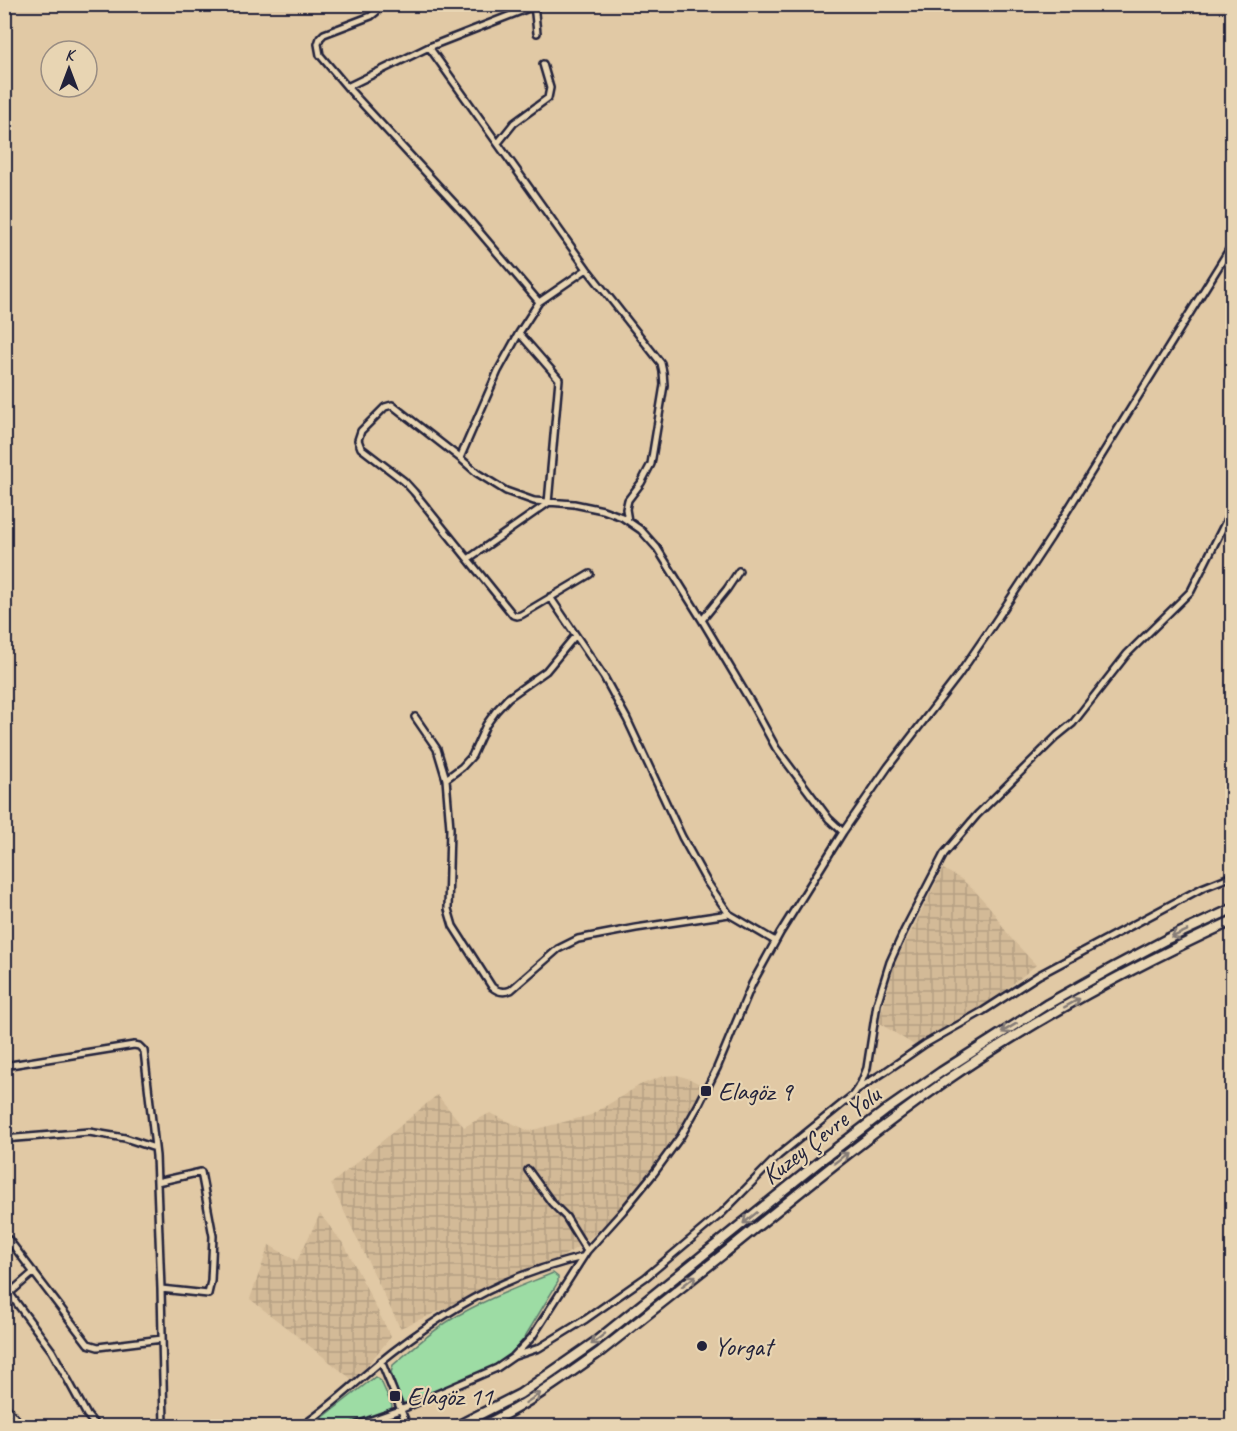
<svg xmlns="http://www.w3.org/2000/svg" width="1237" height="1431" viewBox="0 0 1237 1431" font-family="Caveat,sans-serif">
<defs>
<pattern id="industrial-grid" width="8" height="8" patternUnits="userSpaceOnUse" patternTransform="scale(1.5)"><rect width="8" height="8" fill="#d3ba97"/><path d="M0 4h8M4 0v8" fill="none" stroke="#b5a083"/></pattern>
</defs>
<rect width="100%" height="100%" fill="#e1c9a5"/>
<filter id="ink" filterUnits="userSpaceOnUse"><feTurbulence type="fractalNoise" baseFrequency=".0167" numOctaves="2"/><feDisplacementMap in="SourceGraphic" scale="12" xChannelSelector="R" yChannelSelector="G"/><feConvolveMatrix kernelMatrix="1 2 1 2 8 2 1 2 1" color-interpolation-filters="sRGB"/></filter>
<g filter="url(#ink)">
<path fill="url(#industrial-grid)" d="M943,869L961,879L975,891L992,910L1009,936L1036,965L979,1012L914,1045L879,1023L894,965Z
M677,1075L690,1079L702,1085L700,1095L671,1143L646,1180L634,1194L600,1230L578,1247L552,1263L400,1328L331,1184L437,1095L464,1127L490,1113L529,1131L591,1115L640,1085L663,1076Z
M320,1214L345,1246L391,1337L354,1381L250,1299L269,1245L297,1261Z"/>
<path fill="#9ddca4" stroke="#607f70" stroke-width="1.5" d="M553,1273L558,1277V1282L523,1340L507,1358L485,1371L406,1403L403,1402L401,1400L391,1373L393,1365C412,1349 430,1332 452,1319C483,1300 519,1287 553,1273Z
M375,1377L381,1381L392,1406L390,1411L349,1426H312Z"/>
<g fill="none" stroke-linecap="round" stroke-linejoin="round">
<g stroke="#22223b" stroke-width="10">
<path id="minor" d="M380,4L376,12L371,16L324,34L320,38L318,44L320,55L347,87L466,216L539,302L519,333L498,371L460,458
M534,4L537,33
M429,47L587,269L661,363L663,372L664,385L651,464L641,483L628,500L626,509L628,521
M347,87L429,47L534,6
M498,143L514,123L548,98L550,88L543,64
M539,302L587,269
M468,559L548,503L559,379L519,333
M590,574L521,615L517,616L513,615L414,492L404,481L361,448L358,440L361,431L385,407L392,405L460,458L477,473L506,491L534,501L574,504L603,510L622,517L641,530L657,548L702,620L752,704L776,748L829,819L843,832
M550,597L604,677L627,719L682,837L707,882L729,914L775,941
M702,620L727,589L739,571
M415,717L437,749L446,779L450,828L448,909L453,926L492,987C498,992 504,993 511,990L558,949L578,939L636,928L729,914
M446,779L462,767L472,756L486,725L496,711L508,698L546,671L575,636
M4,1066L134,1045L139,1046L144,1051L156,1156L161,1289L164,1426
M858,1089L886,1071L925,1044L983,1011L1039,975L1202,888L1232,876
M4,1139L89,1132L125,1138L155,1148
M528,1170L552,1203L566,1217L587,1251
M157,1182L201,1172L213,1236L211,1281L208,1294L161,1289
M4,1238L9,1240L88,1344L98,1347L162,1339
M10,1294L52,1351L87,1415L96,1426
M4,1298L34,1272
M515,1356L539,1348L586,1319L646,1277L722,1213L779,1155L853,1095L861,1083L867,1068L877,1004L890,962L904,931L944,854L977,815L1057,736L1073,723L1127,654L1191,591L1224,525L1232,511
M381,1361L407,1425
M4,1405L22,1426
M302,1426C335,1404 363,1375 394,1351C438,1317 485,1287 538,1270C552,1265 567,1261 582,1257
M354,1426L400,1410L497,1368L513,1357L532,1337L587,1251L623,1211L654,1173L681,1136L699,1104L717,1068L752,984L780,933L843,832L888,767L958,676L995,622L1051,537L1232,245"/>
</g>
<g stroke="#22223b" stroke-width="13">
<path id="trunk" d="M457,1426L520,1394L595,1342L825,1157L885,1111L941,1072L1046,1005L1114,967L1167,939L1232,909
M482,1426C525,1406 563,1378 601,1351C641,1319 682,1287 722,1255C795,1196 867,1136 944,1082C1035,1019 1132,967 1232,921"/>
</g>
<use href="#minor" stroke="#e8d5b3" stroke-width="5"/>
<use href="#trunk" stroke="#e8d5b3" stroke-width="8"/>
</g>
<defs><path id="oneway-shaft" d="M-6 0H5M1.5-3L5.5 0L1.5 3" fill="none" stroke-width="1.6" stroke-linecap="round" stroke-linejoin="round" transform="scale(1.5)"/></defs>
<g stroke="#857c77">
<use href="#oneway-shaft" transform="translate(1179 934) rotate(156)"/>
<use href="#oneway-shaft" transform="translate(1072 1003) rotate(-29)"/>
<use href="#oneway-shaft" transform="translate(1009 1028) rotate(149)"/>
<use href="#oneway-shaft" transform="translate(841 1158) rotate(-38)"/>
<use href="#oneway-shaft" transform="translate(750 1218) rotate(141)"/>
<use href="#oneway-shaft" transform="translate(689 1281) rotate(-38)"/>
<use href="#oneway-shaft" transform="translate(598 1339) rotate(142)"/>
<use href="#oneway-shaft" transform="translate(533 1398) rotate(-33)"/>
</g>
</g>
<g fill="#22223b" stroke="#e8d5b3" stroke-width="2">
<rect x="700" y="1085" width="12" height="12" rx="3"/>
<circle cx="702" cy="1346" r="6"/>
<rect x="389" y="1390" width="12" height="12" rx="3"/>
</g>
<g text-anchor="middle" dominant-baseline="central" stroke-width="4.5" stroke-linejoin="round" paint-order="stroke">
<g font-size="26" fill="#22223b" stroke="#e8d5b3" text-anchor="start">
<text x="718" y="1091">Elagöz 9</text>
<text x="714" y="1346">Yorgat</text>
<text x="407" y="1396">Elagöz 11</text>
</g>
<g font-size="26" fill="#22223b" stroke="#e8d5b3">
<text transform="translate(821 1135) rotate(-38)">Kuzey Çevre Yolu</text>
</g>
</g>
<rect width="1237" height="1431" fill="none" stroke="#e8d5b3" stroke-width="24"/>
<rect x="12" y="12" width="1213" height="1407" fill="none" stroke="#22223b" stroke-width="2" filter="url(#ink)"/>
<g transform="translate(69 69)"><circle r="28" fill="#e8d5b3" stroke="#998d83" stroke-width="1.5"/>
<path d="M0-4.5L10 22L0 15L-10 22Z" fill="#22223b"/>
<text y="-9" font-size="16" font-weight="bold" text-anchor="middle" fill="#22223b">K</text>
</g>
</svg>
